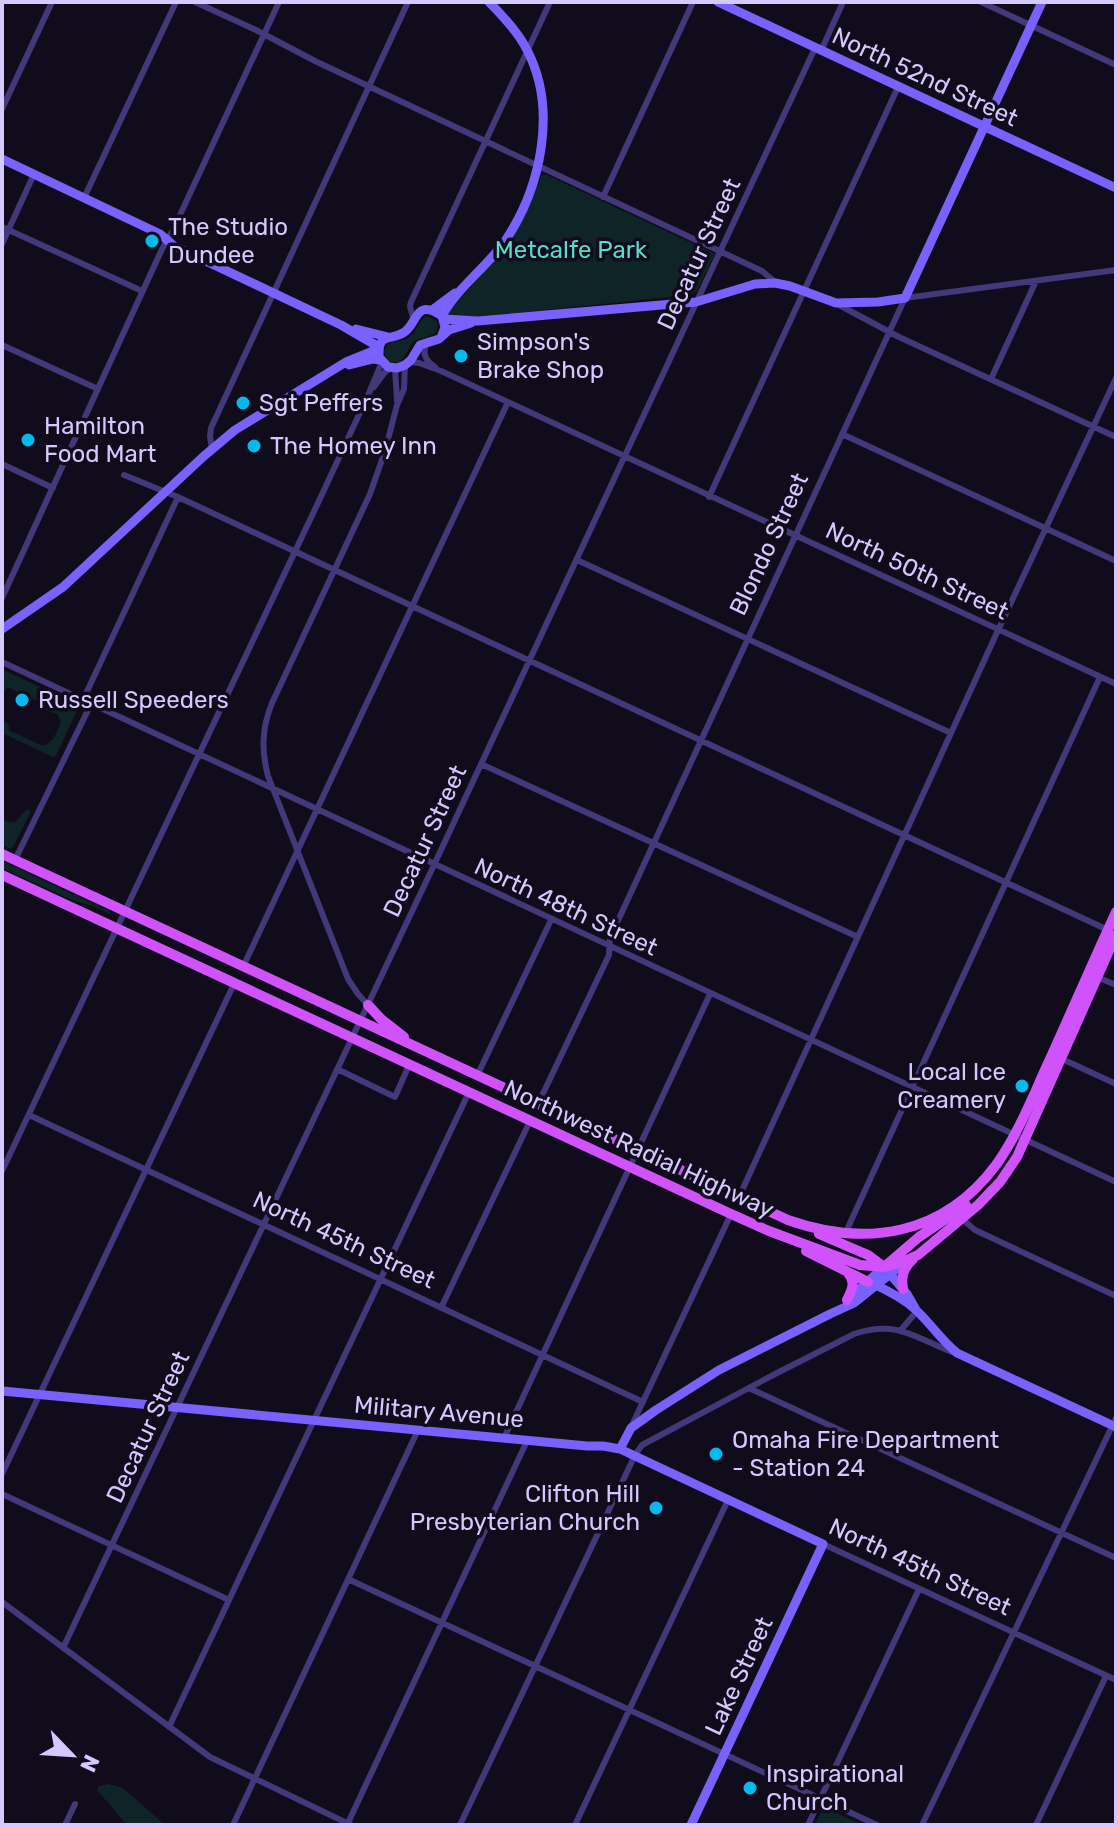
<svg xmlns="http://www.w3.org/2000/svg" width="1118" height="1827" viewBox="0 0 1118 1827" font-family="Rubik,sans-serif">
<rect width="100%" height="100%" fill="#110c1c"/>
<path fill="#0f2426" d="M542,175H547L715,254L697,291L690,295L458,319L446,315L510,242L525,215Z
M427,316L437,321C441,337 426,336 414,341L401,361L392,363L387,360L384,351C391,336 401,345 411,336C419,329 417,321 427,316Z
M2,669L79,706L56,756L53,757L2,733V720L8,724L10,731L41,745H46L54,738L61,722L57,714L42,709L46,705L7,687L5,691L2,690Z
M27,809L30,811V813L13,847L10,849L2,845V819L8,822H15Z
M2,861L111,912L110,914L93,906L74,901L2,868Z
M108,1784L123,1788L165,1825H127L97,1790L99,1786Z
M823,1807L863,1825H815Z"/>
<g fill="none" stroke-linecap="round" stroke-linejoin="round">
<path stroke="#42387a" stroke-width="6" d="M195,2L256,30L317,62L762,271L775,282
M981,2L1116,65
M821,51L843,2
M2,109L52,2
M603,197L693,2
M84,198L176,2
M2,227L142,291
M2,244L34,174
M839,305L899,337L1116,437
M413,318L410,306L411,302L550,2
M427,343C421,353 426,361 435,367
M2,345L98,389
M410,362L419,363L441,371L1116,684
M395,368L397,401
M991,379L1036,281
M374,387L385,372L391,368
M842,434L1116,561
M212,450L210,436L211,428L408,2
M2,464L53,488
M124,475L178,497L1108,930
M709,497L898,87
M577,560L951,733
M2,598L162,249L173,230L279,2
M2,662L1116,1182
M83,700L178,497
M481,764L858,937
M15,860L91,704
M243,967L508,402
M1097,977L1116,985
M368,1005L358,994L348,979L268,776C261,749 262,728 272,703L370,494L385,451L397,405L404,389L405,365
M1060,1058L1116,1084
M337,1069L395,1097L409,1065
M477,1076L551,920
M538,1104L609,955L610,938L905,298L1116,270
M29,1115L643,1402
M2,1171L325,488L369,393L382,362
M739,1197L994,639L1116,378
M962,1219L975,1230L1116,1296
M845,1234L1100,677
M441,1308L530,1121
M901,1330L917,1311
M749,1388L1116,1558
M632,1425L731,1214
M504,1438L710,994
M2,1474L234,984
M2,1494L229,1600
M823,1544L1116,1680
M348,1579L877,1825
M2,1602L210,1757L351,1825
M63,1648L434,865L815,48
M169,1727L469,1092
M65,1825L75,1804
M233,1825L418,1430
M347,1825L527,1441
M460,1825L635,1455L642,1445L775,1374L854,1334C898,1320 913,1337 952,1352
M575,1825L728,1500
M808,1825L919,1589
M922,1825L1116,1418
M1036,1825L1106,1676"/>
<path stroke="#7861fc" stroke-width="9" d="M718,2L1116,188
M2,159L160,234L174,246L341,325L379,347
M432,310L455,293
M442,316C458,287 486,268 505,241C541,188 558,109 527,50C518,32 503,16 489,2
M444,319L478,321L696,302L755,284L775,283L790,286L836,303L878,302L905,298L1042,2
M356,329L388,337
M442,335L445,327L442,316C414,297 418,325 403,333C389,341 378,332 379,357L388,367L397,368L405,365L411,360L420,345L439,339L449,330L471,323
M349,365L373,359L380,360
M2,629L63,587L204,456L235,430L346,362L378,349
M871,1283C887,1290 903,1298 916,1310C931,1324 941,1340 957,1353L1116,1427
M847,1300L884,1267L907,1294L915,1308
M2,1391L587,1446H603L620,1449L823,1544L691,1825
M620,1449L631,1428L656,1410L719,1370L830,1314L854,1303L904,1263"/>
<path stroke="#d052fb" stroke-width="10" d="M2,854L788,1220C867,1248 944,1235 996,1165C1019,1133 1034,1093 1051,1057C1073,1008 1094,960 1116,912
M2,875L731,1214L769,1231L860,1265L884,1267L900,1263L918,1255L978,1205L1000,1182L1017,1157L1116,935
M368,1005L381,1019L404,1037
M819,1234L868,1255L884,1267L919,1237L966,1205
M806,1251L868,1282
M903,1289C901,1276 903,1268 913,1259
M847,1300C852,1290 856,1282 848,1273"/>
</g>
<g fill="#05b9ed" stroke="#110c1c" stroke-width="3">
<circle cx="152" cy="241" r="8"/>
<circle cx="461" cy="356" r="8"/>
<circle cx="243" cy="403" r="8"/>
<circle cx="28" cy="440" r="8"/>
<circle cx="254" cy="446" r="8"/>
<circle cx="22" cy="700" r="8"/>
<circle cx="1022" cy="1086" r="8"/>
<circle cx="716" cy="1454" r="8"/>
<circle cx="656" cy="1508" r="8"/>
<circle cx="750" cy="1788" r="8"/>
</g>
<g text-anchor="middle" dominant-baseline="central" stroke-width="7" stroke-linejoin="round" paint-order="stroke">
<g font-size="24" fill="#d5c8fe" stroke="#110c1c">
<text transform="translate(925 77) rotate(25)">North 52nd Street</text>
<text transform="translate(699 254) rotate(-65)">Decatur Street</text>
<text transform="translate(769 544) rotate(-65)">Blondo Street</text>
<text transform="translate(917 571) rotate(25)">North 50th Street</text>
<text transform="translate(425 841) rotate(-65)">Decatur Street</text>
<text transform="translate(566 907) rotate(25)">North 48th Street</text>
<text transform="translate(639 1149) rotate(25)">Northwest Radial Highway</text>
<text transform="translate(344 1240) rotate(25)">North 45th Street</text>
<text transform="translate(439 1412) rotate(5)">Military Avenue</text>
<text transform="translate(148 1427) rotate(-65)">Decatur Street</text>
<text transform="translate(920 1567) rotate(25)">North 45th Street</text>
<text transform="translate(739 1676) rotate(-65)">Lake Street</text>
</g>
<g font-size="24" fill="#d5c8fe" stroke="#110c1c" text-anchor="start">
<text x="168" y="227">The Studio<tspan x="168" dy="28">Dundee</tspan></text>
<text x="477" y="342">Simpson's<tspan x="477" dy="28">Brake Shop</tspan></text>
<text x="259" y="403">Sgt Peffers</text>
<text x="44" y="426">Hamilton<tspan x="44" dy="28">Food Mart</tspan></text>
<text x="270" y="446">The Homey Inn</text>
<text x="38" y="700">Russell Speeders</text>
<text x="1006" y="1072" text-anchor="end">Local Ice<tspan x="1006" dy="28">Creamery</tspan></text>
<text x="732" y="1440">Omaha Fire Department<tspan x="732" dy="28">- Station 24</tspan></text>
<text x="640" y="1494" text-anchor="end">Clifton Hill<tspan x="640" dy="28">Presbyterian Church</tspan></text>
<text x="766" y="1774">Inspirational<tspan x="766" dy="28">Church</tspan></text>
</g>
<g font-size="24" fill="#57dbca" stroke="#110c1c">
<text x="571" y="250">Metcalfe Park</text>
</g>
</g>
<rect width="1118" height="1827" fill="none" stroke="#d5c8fe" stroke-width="8"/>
<g transform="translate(72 1755) rotate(115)" stroke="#110c1c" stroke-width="6" paint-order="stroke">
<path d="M0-6L14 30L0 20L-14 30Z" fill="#d5c8fe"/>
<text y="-12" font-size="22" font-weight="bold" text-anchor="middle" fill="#d5c8fe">N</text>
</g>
</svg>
